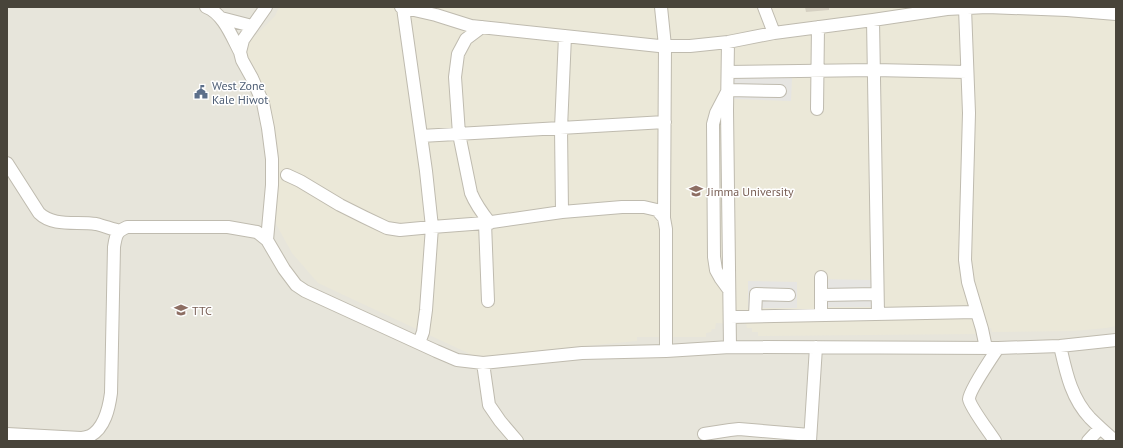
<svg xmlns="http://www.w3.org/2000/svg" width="1123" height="448" viewBox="0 0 1123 448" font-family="'PT Sans',sans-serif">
<rect width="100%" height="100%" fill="#f4f3ec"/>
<path fill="#e7e5db" d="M7,7H1116V441H7Z"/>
<path fill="#ebe8d8" d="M279,7H1116V326L1106,328L1074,331L992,332L991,328L977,330V334L758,336V332H752V328H747L746,324L716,323L715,329H712L711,332L706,333V337H637V341L514,353L486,356L472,355L318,283L292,253L276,224L277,157L264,91L246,53L247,46L251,40L275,16Z"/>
<path fill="#e6e5e2" d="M734,76L792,78L791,101L733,99Z
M819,279L871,280V307H819Z
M748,281L797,282V308H748Z"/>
<path fill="#d5d0c2" d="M805,7H829V10L806,12Z"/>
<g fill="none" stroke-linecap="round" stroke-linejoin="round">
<g stroke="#bfbbaf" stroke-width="14">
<path id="minor" d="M206,7C223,13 232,37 240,52
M266,7L243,40L240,52L242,60L252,78L263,103L268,128L272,159V185L267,240
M401,7L436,15L471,26L659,46H690L728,42L774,33L873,20L947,9L987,7L1067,10L1116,14
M661,7L665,46L664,218
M764,7L774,33
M403,8L426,171L432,227L426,310L423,332L419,343
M965,8L969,113L965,260L968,282L982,329L986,348
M221,18L252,26
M873,20L878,314
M482,27L466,39L458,54L455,77L459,134L471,193C476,205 482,213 490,223
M728,42L727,110L730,347
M728,72L874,70L967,72
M817,109L818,27
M421,136L665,122
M7,163L39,213C53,227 77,221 96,224C104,226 112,229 120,231
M287,175L300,181L340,205L364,217L387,228L400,230L432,227L485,223L562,212L622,207H644L657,210L664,218L666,229V351
M562,212L561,128L565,36
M485,223L488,301
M821,277V295
M729,290L721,279L716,270L714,257L713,124L716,113L728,90L780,91
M821,315V295L877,294
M755,316L756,294L789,295
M730,317L976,312
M1060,346C1066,372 1071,398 1090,418C1098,426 1107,434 1115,441
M483,363L489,405L500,421L517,441
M7,434L81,438C84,438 87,437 90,436C105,428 109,408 111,393L114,247C116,235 116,232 127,227H228L257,232L267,240L284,269L296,285L305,291L436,351L457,360L483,363L582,353L666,351L730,347L998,348L1060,346L1116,340
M704,434L730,430L739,429L810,435
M810,441L816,347
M995,441C990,433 970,407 969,399C969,391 992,357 998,348
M1088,441L1100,428"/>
</g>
<use href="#minor" stroke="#fff" stroke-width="12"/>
</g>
<defs>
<g id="civic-bare" transform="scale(1.08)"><path d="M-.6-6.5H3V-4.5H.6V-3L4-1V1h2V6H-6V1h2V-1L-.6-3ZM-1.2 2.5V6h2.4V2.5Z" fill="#5c6f8a" stroke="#fff" stroke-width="2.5" paint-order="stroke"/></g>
<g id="university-bare" transform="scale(1.08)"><path d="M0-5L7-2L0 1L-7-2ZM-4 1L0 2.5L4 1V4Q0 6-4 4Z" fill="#8d6e63" stroke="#fff" stroke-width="2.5" paint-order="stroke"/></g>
</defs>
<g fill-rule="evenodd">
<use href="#civic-bare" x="201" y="92"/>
<use href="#university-bare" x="696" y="191"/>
<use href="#university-bare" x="181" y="310"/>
</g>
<g text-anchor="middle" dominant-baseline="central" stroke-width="3" stroke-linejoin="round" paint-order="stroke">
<g font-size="12" fill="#4e5e75" stroke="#fff" text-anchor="start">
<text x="212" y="85">West Zone<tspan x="212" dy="14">Kale Hiwot</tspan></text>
</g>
<g font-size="12" fill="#785e54" stroke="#fff" text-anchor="start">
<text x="707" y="191">Jimma University</text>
<text x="192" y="310">TTC</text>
</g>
</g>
<rect width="1123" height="448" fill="none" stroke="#48443a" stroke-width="16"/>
</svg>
